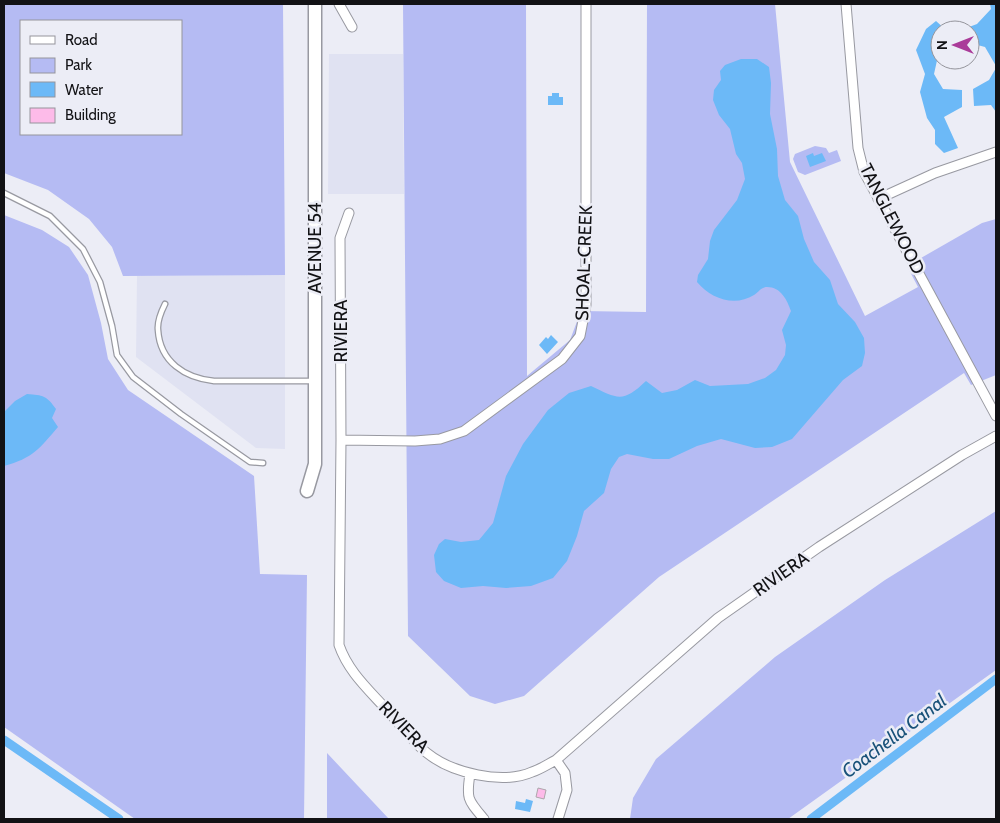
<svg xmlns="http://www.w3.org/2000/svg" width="1000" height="823" viewBox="0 0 1000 823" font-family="Cabin,sans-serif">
<rect width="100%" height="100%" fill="#ecedf6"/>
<path fill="#e0e2f2" d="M329,54H403L404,194H328Z
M285,275V449L256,448L136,357L137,276Z"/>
<path fill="#b5bbf3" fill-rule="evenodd" d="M4,4H283L285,275L123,276L112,247L89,219L48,190L4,173ZM21,21H181V134H21Z
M403,4H526L527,376L570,340L581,311L646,312L647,4H775L790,162L865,316L918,287L907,266L982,223L996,219V375L971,385L964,373L659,577L524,696L495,704L470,696L408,636Z
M815,146L826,148L829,153L837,150L841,161L805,175L798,172L793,159L795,154Z
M4,215L42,230L69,247L88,275L101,323L108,359L128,390L254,476L260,574L307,575L304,819H135L4,727Z
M996,511V670L788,819H630L633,798L656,759L775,657L885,580Z
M327,753L389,819H327Z"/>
<path fill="#6cb9f7" d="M990,4H996V66L985,47L970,43V30H961L977,24L991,9Z
M936,21L946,30H940V54L938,56L934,74L943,89L962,90V107L944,117L958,148L944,153L935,144V130L927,118L920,92L925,74L916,50L926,29Z
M741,59H757L769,67L771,83L770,114L777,149L778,176L785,200L798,216L804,239L814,262L830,280L838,304L855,322L864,338L865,353L862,366L843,380L792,439L772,447L755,448L721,439L697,446L669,459H653L627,454L619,457L611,469L604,493L584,511L577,536L567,561L553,578L531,586L506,588L483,586L461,588L444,581L436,572L434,555L439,544L445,539L461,542L479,540L493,523L506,476L523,444L548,410L569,393L591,386C618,399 623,403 646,381L662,393L677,390L695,380L710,386L748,384L765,378L776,370L785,355L786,345L782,330L791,311C787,300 781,287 767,287C761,287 758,293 754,295C735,307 711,299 697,282L698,275L708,259L710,241L714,230L737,200L745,179L742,163L736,154L730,129L719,115L713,100L714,90L721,80L720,71L725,65Z
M996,68V112L991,105L974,106L973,89L989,80Z
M552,93H559V97H563V105H548V96H552Z
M813,153L814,156L822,153L826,161L810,167L806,156Z
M551,335L558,342L547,354L539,345L546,337L548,339Z
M27,394C43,395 47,396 56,409L52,418L58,427C39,449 33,458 4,466V412L15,401Z
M526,799L533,801L530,812L515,809L516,801L525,803Z"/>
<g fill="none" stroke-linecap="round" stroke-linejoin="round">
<path stroke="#6cb9f7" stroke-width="9" d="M4,740L119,819
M811,819L996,679"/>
</g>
<path fill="#fdbbe9" stroke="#aea6ab" d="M538,788L546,790L544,799L536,797Z"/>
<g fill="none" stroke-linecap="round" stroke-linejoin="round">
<g stroke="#9899a1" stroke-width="7">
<path id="lane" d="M4,193L50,216L83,249L100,282L112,326L117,355L133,377L181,414L250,462L263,463
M165,304C161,312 157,321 158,330C160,362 185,378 214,381H313"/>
</g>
<g stroke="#9899a1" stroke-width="11">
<path id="street" d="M339,4L352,27
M846,4L858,148L864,172L996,416
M878,199L935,173L996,152
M349,213L340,238L341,440L339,645C348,671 367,688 386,709C398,722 414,743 427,753C452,773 502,785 532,772C541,769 548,764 556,760L718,618L819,547L962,455L996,436
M341,440L415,441L440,439L464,431L562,359L580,336L586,305V4
M556,760L565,773L567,790L558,819
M470,774C466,799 468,800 484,819"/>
</g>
<g stroke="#9899a1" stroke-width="15">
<path id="secondary" d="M307,491L315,464V4"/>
</g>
<use href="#lane" stroke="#fff" stroke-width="4.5"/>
<use href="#street" stroke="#fff" stroke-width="9"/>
<use href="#secondary" stroke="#fff" stroke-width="12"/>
</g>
<g text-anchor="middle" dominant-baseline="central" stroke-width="5" stroke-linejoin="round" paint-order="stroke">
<g font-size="18" fill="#121215" stroke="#ecedf6">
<text transform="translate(892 219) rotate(63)">TANGLEWOOD</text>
<text transform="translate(315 248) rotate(-90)">AVENUE 54</text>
<text transform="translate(584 263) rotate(-88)">SHOAL-CREEK</text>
<text transform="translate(341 331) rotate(-90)">RIVIERA</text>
<text transform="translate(781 574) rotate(-35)">RIVIERA</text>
<text transform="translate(404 727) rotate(46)">RIVIERA</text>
</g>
<g font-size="19" font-style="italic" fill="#185179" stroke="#ecedf6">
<text transform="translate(894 736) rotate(-37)">Coachella Canal</text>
</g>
</g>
<rect width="1000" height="823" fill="none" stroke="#121215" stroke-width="10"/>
<rect x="20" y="20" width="162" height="115" fill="#ecedf6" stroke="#95959c"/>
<rect x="30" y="36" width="25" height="8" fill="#ffffff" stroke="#95959c"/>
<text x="65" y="45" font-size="15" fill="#121215">Road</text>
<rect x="30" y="58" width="25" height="15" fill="#b5bbf3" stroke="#95959c"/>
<text x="65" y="70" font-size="15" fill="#121215">Park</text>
<rect x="30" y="82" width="25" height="15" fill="#6cb9f7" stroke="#95959c"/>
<text x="65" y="95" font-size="15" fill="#121215">Water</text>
<rect x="30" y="108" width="25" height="15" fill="#fdbbe9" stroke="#95959c"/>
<text x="65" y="120" font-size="15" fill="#121215">Building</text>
<g transform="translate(955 45) rotate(270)"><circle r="24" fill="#ecedf6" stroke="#95959c"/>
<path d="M0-4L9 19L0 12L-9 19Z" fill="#aa3b99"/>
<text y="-8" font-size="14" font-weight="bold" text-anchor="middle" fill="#121215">N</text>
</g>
</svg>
